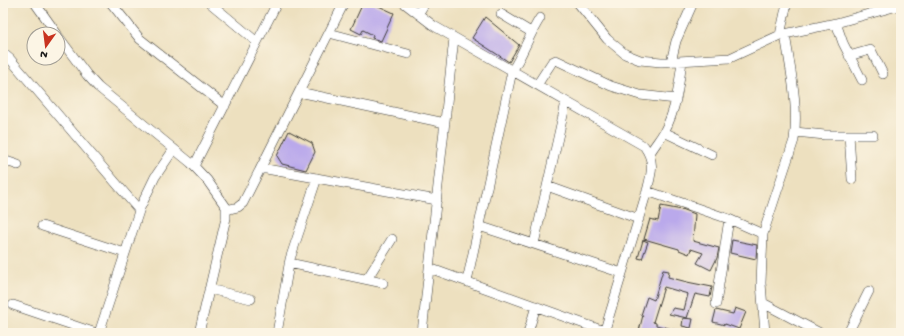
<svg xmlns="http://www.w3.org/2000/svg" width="904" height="336" viewBox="0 0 904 336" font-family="'Gochi Hand',sans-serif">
<rect width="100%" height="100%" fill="#fcf5e5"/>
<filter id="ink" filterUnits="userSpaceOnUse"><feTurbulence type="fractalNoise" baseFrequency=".025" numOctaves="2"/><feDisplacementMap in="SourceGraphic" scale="8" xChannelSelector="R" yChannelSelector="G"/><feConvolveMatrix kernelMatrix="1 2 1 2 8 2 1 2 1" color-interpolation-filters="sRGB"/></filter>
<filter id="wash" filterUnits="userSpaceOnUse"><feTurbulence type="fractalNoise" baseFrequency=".012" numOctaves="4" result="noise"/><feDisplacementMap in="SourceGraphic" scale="16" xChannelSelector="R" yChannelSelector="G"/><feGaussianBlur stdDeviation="0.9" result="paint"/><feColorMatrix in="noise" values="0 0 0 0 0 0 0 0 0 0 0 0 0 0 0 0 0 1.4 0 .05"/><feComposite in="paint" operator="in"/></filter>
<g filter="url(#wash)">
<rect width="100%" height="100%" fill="#ede0bf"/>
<g id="blocks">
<path fill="#baa9eb" d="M363,3H372L394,13L381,41L372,38L373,35L363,30L361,34L351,29Z
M485,17L519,45L509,62L472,38Z
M289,131L312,143L315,152L306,170L282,164L277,156Z
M661,206L682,210V209L695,214L693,241L719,248L717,258L711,270L697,263L703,253L691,249L689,254L679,250V249L644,239L650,219L658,221Z
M643,240L648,242L642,259L638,258Z
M732,240L757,245L756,259L730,253Z
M663,270L669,271L668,277L687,282L712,287L710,297L695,294L687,318L669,314L673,308L684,310L688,294L664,287L653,322L656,323V325L680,331L679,333H649L639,331L643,315H641L647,297L654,300Z
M735,308L746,312L739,329L725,324V325L713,322L716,310L733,314Z
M683,318L693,319L691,328L682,326Z"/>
</g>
</g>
<g filter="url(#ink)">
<use href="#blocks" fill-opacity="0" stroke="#3b3934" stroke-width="1"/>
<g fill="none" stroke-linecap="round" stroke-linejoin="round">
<g stroke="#3b3934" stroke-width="10">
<path id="minor" d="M35,3L57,34
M111,3L140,39L225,106
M210,3L257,42
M404,3L434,26L644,146C656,162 651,174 647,191L604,333
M578,3L607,39L625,54L640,60L661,62L730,58L780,35L836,23L901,5
M418,14L425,3
M501,14L531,32
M836,23L843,43L862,80
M329,33L408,54
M780,35L787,3
M58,36L87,75L98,87L191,163L207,180L226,207V218L199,333
M3,53L10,59L41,95L139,210
M849,56L870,50L872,52L883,74
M671,62L676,41L693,3
M537,85L552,62L556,60L611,86L640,95L676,99
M299,92L445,123
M664,132L712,155
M795,132L825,135H873
M849,135L852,179
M650,153C654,146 660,139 664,132C676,110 679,86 682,61
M3,160L18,165
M194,166L277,3
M261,168L437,200
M547,186L639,219
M647,191L729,219L763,234
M226,210L238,207L243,203L344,3
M42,226L125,253
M479,226L622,273
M534,244L566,102
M289,263L383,283
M429,268L604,331
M367,279L392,239
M467,281L512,71C523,54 529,35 540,18
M209,289L251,299
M763,303L820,333
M716,304L729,219
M13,305L96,333
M99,333L140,208L155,177L174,149
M277,333L290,259L317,178
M422,333L454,38
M528,333L536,306
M765,333L761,283L763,234L794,140C799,105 790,68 785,34
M848,333L869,291"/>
</g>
<use href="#minor" stroke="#fff" stroke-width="9"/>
</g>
</g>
<rect width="904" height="336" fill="none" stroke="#fcf5e5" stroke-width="16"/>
<g transform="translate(46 46) rotate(194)"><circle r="19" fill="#fcf5e5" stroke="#a29e95"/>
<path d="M0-3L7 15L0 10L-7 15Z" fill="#c8321e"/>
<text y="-6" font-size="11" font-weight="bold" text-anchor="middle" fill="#1c1c1c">N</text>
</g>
</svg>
